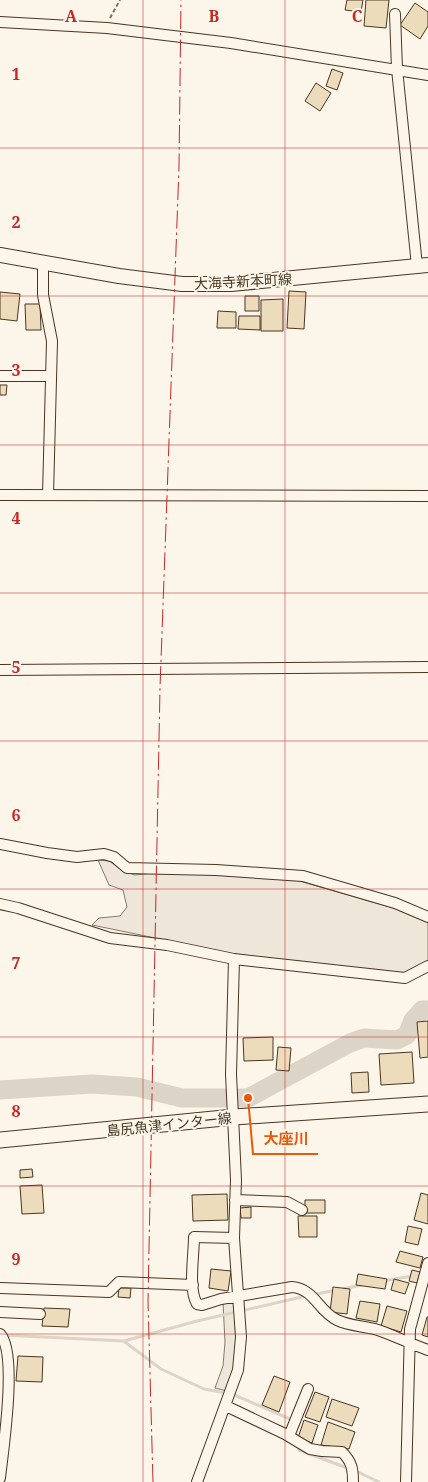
<svg xmlns="http://www.w3.org/2000/svg" width="428" height="1482" viewBox="0 0 428 1482" font-family="'Noto Serif','Noto Sans JP',serif">
<rect width="100%" height="100%" fill="#fbf6e9"/>
<path fill="#ede6d9" stroke="#887966" d="M98,860L109,861L118,867L134,875L166,872L296,880L411,913L428,921V962L402,974L233,954L92,925L99,918L120,916L127,907L123,890L109,885Z"/>
<path fill="#ede7d9" stroke="#887966" d="M223,1303H234L237,1332L235,1363L227,1391L215,1388L223,1366L225,1342Z"/>
<g fill="none" stroke-linecap="round" stroke-linejoin="round">
<path stroke="#dcd4c6" stroke-width="3" d="M383,1281L424,1274
M342,1289L362,1285
M312,1295L336,1290
M3,1335L124,1341L197,1321L306,1296
M125,1342L161,1369L204,1389L232,1394L290,1419L292,1423
M298,1446L299,1450L350,1469
M356,1471L379,1482"/>
<path stroke="#dcd4c6" stroke-width="19" d="M0,1090L92,1084L137,1087L182,1098H248L350,1043L364,1038L397,1040L407,1035L413,1020L422,1010H428"/>
</g>
<path fill="#ecdcbc" stroke="#4a3520" d="M347,0H363L361,12L345,10Z
M366,0H389L386,28L364,26Z
M415,3L428,12V26L420,39L400,25Z
M332,69L343,73L337,90L326,86Z
M316,83L331,93L320,111L305,101Z
M289,291L306,292L304,329L287,328Z
M0,292L20,294L17,321L0,319Z
M245,296H259V311H245Z
M283,299V331H261V300Z
M25,304H40L41,330H26Z
M218,311L236,312V328H217Z
M239,316H260V330L238,329Z
M0,385H7L6,395H0Z
M428,1021V1057L420,1058L417,1022Z
M273,1037V1060L244,1061L243,1038Z
M278,1047L291,1048L289,1071L276,1070Z
M412,1052L414,1083L381,1085L379,1054Z
M368,1072L369,1092L352,1093L351,1073Z
M32,1169L33,1177L20,1178V1170Z
M42,1185L44,1213L22,1214L20,1186Z
M421,1193L428,1195V1224L414,1220Z
M227,1194L228,1220L193,1221L192,1195Z
M305,1200H325V1213H305Z
M251,1207V1218H241L240,1208Z
M298,1216H317V1237H299Z
M408,1226L422,1229L418,1245L405,1242Z
M400,1251L423,1257L420,1268L396,1262Z
M211,1269L231,1271L228,1291L209,1288Z
M412,1270L420,1272L417,1283L409,1281Z
M358,1274L387,1279L385,1289L356,1285Z
M394,1279L409,1283L405,1294L391,1290Z
M333,1287L350,1289L347,1314L330,1312Z
M119,1288H131L130,1298L118,1297Z
M360,1301L380,1304L377,1322L356,1318Z
M387,1306L407,1311L401,1332L381,1326Z
M44,1308L70,1309L68,1327L42,1326Z
M427,1317H428V1337L422,1335Z
M18,1356L43,1357L42,1382L16,1381Z
M274,1376L290,1382L279,1412L262,1405Z
M315,1392L329,1397L320,1422L305,1417Z
M332,1399L359,1408L352,1426L326,1417Z
M304,1420L318,1425L312,1443L298,1438Z
M328,1422L355,1432L349,1449L321,1445Z"/>
<g fill="none" stroke-linecap="round" stroke-linejoin="round">
<g stroke="#4a3520" stroke-width="12">
<path id="street" d="M395,14L397,69L417,266
M0,22L107,28L231,43L428,75
M43,263V295L52,341L48,495
M0,376H51
M0,495L428,496
M0,670L428,667
M0,844L47,853L77,857L104,854L114,857L127,868L216,870L303,876L395,903L428,917
M0,904L18,908L110,938L167,945L234,959
M235,1200L287,1202L302,1210
M234,1238L194,1237C194,1255 188,1289 197,1304L202,1305L221,1299L292,1287C315,1289 318,1311 337,1320C349,1326 365,1326 378,1330C395,1336 411,1344 428,1350
M0,1288L109,1292L119,1282L193,1285
M0,1312L40,1314
M0,1334C18,1353 3,1450 0,1478
M226,1406L285,1434L310,1449L322,1451L342,1452C352,1462 353,1469 353,1482
M289,1436L308,1389
M197,1482L238,1370L241,1337L234,1238L236,1180L231,1074L234,959L405,978L428,966
M406,1482L410,1329L428,1263"/>
</g>
<g stroke="#4a3520" stroke-width="16">
<path id="secondary" d="M0,255L119,276L182,284H231L428,265"/>
</g>
<g stroke="#4a3520" stroke-width="17">
<path id="primary" d="M0,1140L234,1117L428,1104"/>
</g>
<path stroke="#7f6f5c" stroke-width="2" stroke-dasharray="4 2.5" stroke-linecap="butt" d="M110,18L120,0"/>
<use href="#street" stroke="#fbf6e9" stroke-width="10"/>
<use href="#secondary" stroke="#fbf6e9" stroke-width="14"/>
<use href="#primary" stroke="#fbf6e9" stroke-width="15"/>
<path stroke="#c62828" stroke-width="1" stroke-dasharray="18 4 2.5 4" stroke-linecap="butt" d="M153,1482L148,1301L160,688L179,167L181,0"/>
</g>
<path fill="none" stroke="#c62828" stroke-width="1" stroke-opacity="0.55" d="M143,0V1482M285,0V1482M0,148H428M0,296H428M0,445H428M0,593H428M0,741H428M0,889H428M0,1037H428M0,1186H428M0,1334H428"/>
<g text-anchor="middle" dominant-baseline="central" stroke-width="4" stroke-linejoin="round" paint-order="stroke">
<g font-size="14" fill="#4a3520" stroke="#fbf6e9">
<text transform="translate(243 281) rotate(-3)">大海寺新本町線</text>
<text transform="translate(169 1124) rotate(-6)">島尻魚津インター線</text>
</g>
</g>
<g font-size="16" text-anchor="middle" font-weight="bold" fill="#c62828" stroke="#fbf6e9" stroke-width="4" stroke-linejoin="round" paint-order="stroke">
<text x="71" y="22">A</text>
<text x="214" y="22">B</text>
<text x="357" y="22">C</text>
<text x="16" y="80">1</text>
<text x="16" y="228">2</text>
<text x="16" y="376">3</text>
<text x="16" y="524">4</text>
<text x="16" y="673">5</text>
<text x="16" y="821">6</text>
<text x="16" y="969">7</text>
<text x="16" y="1117">8</text>
<text x="16" y="1265">9</text>
</g>
<path fill="none" stroke="#e8590c" stroke-width="2" d="M248 1098L253 1154H318"/>
<circle fill="#e8590c" stroke="#fbf6e9" stroke-width="2" cx="248" cy="1098" r="5"/>
<g font-size="15" text-anchor="middle" font-weight="bold" fill="#e8590c" stroke="#fbf6e9" stroke-width="4" stroke-linejoin="round" paint-order="stroke">
<text x="286" y="1144">大座川</text>
</g>
</svg>
